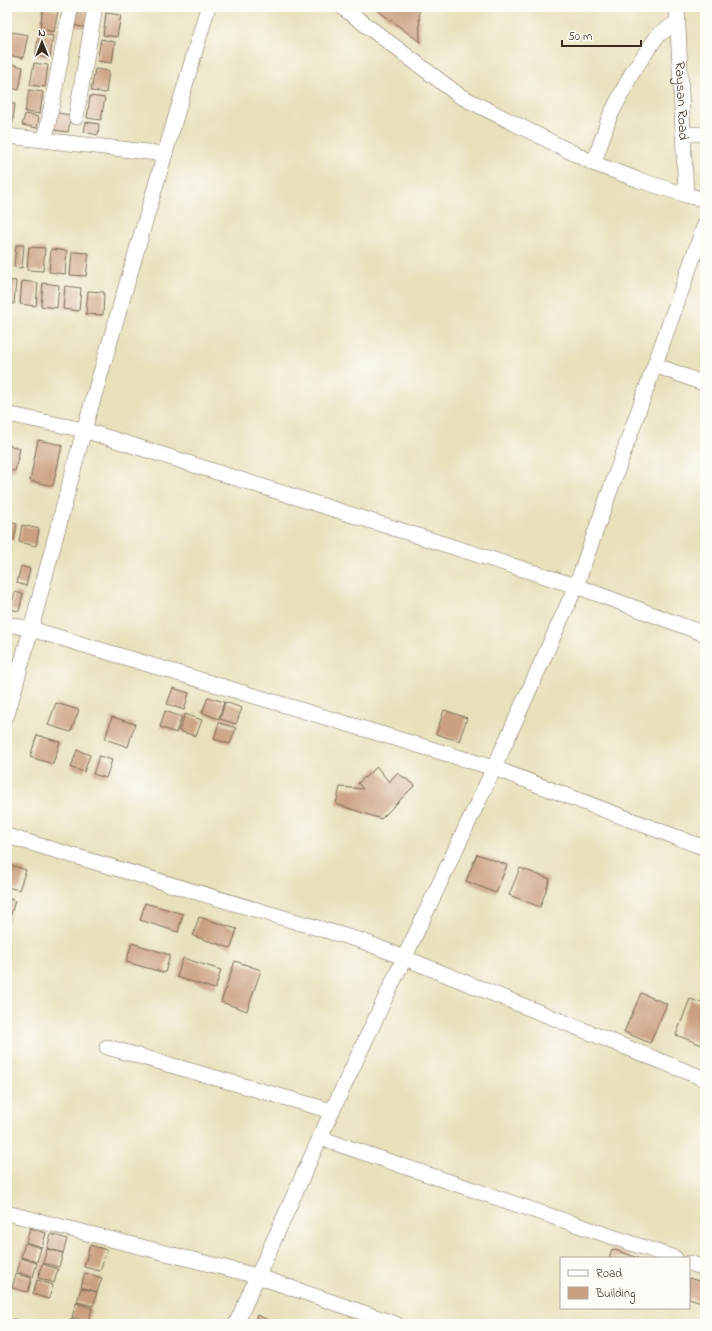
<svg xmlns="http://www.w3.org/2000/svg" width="712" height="1331" viewBox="0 0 712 1331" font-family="'Indie Flower',sans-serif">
<rect width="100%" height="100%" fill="#fdfcf7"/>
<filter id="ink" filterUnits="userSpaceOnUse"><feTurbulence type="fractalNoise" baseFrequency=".025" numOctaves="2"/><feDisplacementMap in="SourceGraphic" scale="8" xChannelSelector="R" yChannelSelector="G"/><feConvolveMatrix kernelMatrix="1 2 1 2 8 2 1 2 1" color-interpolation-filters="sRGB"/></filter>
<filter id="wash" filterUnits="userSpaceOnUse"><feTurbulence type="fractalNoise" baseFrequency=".012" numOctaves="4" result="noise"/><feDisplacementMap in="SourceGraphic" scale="16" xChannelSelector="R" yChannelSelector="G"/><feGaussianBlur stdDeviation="0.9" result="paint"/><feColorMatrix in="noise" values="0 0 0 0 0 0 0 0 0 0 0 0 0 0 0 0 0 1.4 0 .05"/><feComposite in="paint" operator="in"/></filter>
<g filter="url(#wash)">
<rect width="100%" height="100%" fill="#e8e0bb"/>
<g id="blocks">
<path fill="#cba081" d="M373,7H419L420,42Z
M43,8L58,10L54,32L40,29Z
M75,10L89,12L87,28L73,25Z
M106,13L121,15L117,37L103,35Z
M12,32L28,35L23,58L7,55Z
M39,34L53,36L50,58L35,56Z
M101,39L115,42L112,63L97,61Z
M7,63L23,67L19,90L7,87Z
M34,63L48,65L45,87L30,85Z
M95,69L109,71L106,93L91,91Z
M29,90L43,92L40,114L25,112Z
M90,96L105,98L101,120L87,118Z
M7,103L15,104L12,126L7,125Z
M57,113L71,115L68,132L54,130Z
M25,114L39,117L37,128L22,125Z
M86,122L99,124L98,135L84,132Z
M16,245H24L22,268L14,267Z
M29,247L45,248L43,271L27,270Z
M51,249L67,251L65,274L49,272Z
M72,252L89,253L86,276L70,275Z
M7,280L16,281L14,304L7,303Z
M22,281L38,283L36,306L20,304Z
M43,283L59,285L57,308L41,306Z
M65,286L81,288L79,311L63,309Z
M88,291L104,292L103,315L86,314Z
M38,440L62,445L53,486L30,481Z
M7,445L20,448L15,471L7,470Z
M7,522L17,524L14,541L7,539Z
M22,525L39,529L36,546L19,542Z
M21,566L30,569L26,586L17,583Z
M15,592L23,594L19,611L10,609Z
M173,688L189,693L184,710L167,704Z
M208,697L224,702L219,719L202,713Z
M225,702L242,708L236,724L220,719Z
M56,703L79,710L71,732L48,725Z
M444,710L467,718L459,741L436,734Z
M165,711L182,717L176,733L160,727Z
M185,714L202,720L196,736L179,731Z
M112,717L135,724L128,747L105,739Z
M219,723L236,728L230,744L214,739Z
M37,735L60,742L53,764L30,757Z
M77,750L90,755L84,772L71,768Z
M99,756L112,760L106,778L93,774Z
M377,767L389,782L397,773L415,785L381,819L336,804L340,787L363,789L358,783Z
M477,854L507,865L496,893L466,881Z
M7,864L26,870L19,890L7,887Z
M520,868L550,879L540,907L509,895Z
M7,898L15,901L8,923L7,922Z
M145,903L183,914L178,932L140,920Z
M199,917L237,929L231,948L193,936Z
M132,943L170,955L165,973L126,962Z
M183,958L221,970L215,989L177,977Z
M235,961L261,970L247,1011L221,1002Z
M641,993L667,1004L650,1043L624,1032Z
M690,999L705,1004V1046L676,1035Z
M30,1228L46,1233L42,1247L26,1242Z
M51,1234L67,1239L63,1253L47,1248Z
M25,1243L41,1248L37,1262L21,1257Z
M90,1245L107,1250L100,1271L84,1267Z
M47,1249L63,1253L59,1267L43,1263Z
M612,1249L638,1258H609Z
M21,1258L37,1263L33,1277L17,1272Z
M42,1264L58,1269L54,1283L38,1278Z
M85,1273L102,1278L97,1292L81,1287Z
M16,1274L32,1278L28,1292L12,1288Z
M689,1278L705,1283V1303L689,1298Z
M37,1280L53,1285L49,1299L33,1294Z
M81,1288L97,1292L93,1306L77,1302Z
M76,1303L92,1308L88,1322L72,1317Z
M257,1315L271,1321L270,1324H254Z
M13,1319L29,1323V1324H11Z
M70,1319L87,1324H69Z"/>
</g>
</g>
<g filter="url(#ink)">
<use href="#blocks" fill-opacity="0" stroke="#786a55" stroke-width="1"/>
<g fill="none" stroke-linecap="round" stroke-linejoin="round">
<g stroke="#786a55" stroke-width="16">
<g id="minor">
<path d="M342,7L460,96L595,164L639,180L686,195L705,200"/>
<path id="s1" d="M677,7L686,195"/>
<path d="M76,117L94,13"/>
<path d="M683,134H705"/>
<path d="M7,136L165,154"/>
<path d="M45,140L70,10"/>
<path d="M594,163L609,118L633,71L658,35L677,22"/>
<path d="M655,365L705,384"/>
<path d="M7,414L84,430L576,586L705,224"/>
<path d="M7,624L31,629L494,768L705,848"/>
<path d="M7,715L31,629L84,430L208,7"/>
<path d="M7,836L365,942L705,1079"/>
<path d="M107,1047L332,1111"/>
<path d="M320,1138L675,1258"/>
<path d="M7,1213L257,1276L396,1324"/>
<path d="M689,1263L705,1268"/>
<path d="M236,1324L332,1111L494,768L576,586L705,634"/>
</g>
</g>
<use href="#minor" stroke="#fff" stroke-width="15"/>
</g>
</g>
<g text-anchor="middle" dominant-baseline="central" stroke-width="3" stroke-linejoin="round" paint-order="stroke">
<g font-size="14" fill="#3b2a1e" stroke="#fdfcf7">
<text stroke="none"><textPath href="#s1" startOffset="94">Raysan Road</textPath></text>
</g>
</g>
<rect width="712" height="1331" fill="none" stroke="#fdfcf7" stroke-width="24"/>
<rect x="560" y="1257" width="130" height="52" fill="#fdfcf7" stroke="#afa8a0"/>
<rect x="568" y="1270" width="20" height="6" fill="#ffffff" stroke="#afa8a0"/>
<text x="596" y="1277" font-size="12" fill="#3b2a1e">Road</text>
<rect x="568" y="1287" width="20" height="12" fill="#cba081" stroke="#afa8a0"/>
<text x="596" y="1297" font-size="12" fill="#3b2a1e">Building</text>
<g transform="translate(42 42)" stroke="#fdfcf7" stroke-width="3" paint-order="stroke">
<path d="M0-3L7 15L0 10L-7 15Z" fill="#3b2a1e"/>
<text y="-6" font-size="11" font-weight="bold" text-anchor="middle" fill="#3b2a1e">N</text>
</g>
<path d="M562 40v6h79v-6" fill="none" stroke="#3b2a1e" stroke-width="2"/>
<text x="568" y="40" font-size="12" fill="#3b2a1e" stroke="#fdfcf7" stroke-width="3" paint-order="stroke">50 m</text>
</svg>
